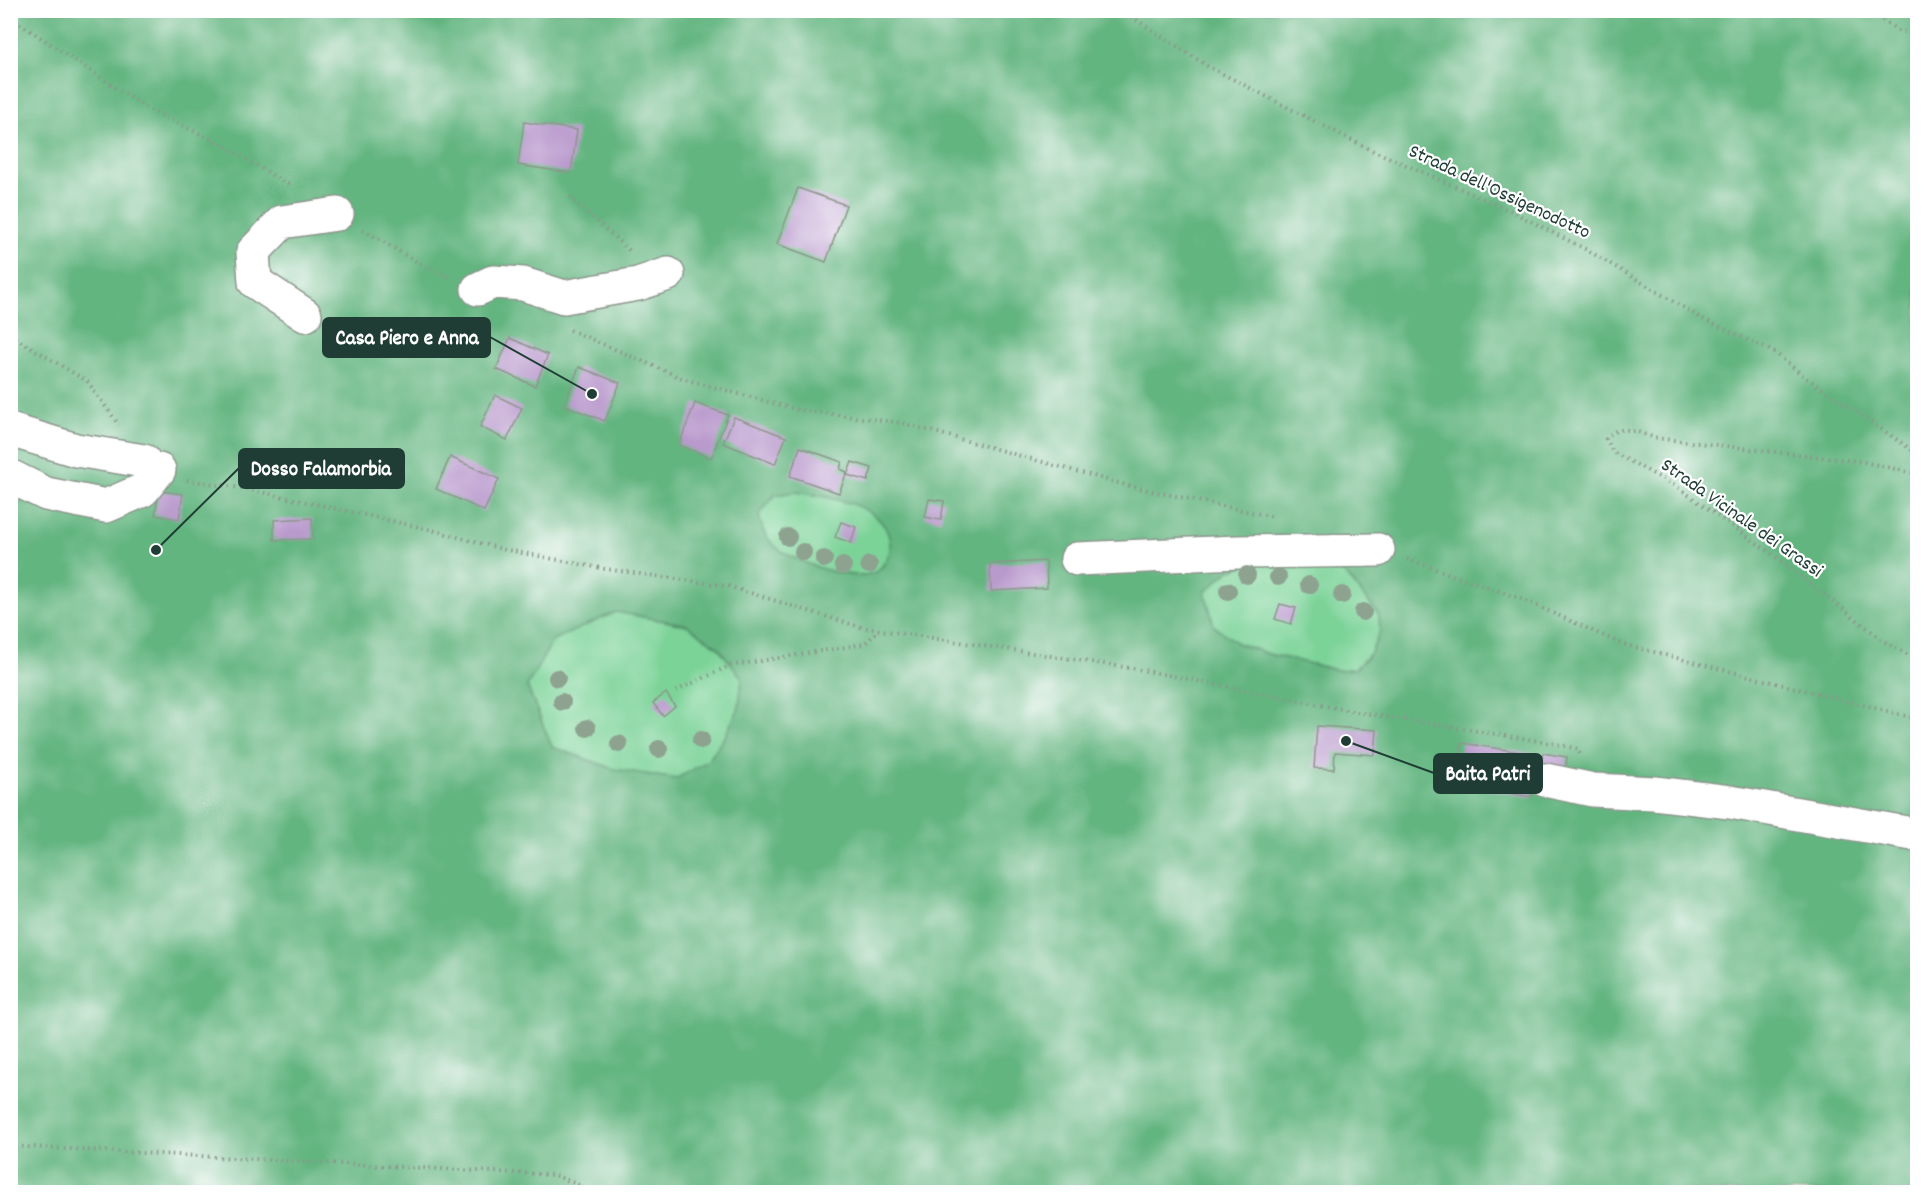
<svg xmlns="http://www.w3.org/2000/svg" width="1928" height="1203" viewBox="0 0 1928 1203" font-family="Dekko,sans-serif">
<rect width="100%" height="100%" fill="#fff"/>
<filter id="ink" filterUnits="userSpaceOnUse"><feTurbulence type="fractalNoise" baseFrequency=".0167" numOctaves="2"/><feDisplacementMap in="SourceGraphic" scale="12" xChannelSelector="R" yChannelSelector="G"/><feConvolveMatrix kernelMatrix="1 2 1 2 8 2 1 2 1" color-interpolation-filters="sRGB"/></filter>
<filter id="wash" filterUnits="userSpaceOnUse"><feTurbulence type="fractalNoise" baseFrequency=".008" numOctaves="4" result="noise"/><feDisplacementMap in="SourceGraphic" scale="24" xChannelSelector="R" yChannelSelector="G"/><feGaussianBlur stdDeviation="1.35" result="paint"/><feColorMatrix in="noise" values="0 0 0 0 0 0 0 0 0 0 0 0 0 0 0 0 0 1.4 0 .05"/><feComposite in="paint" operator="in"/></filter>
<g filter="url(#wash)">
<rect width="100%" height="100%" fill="#faf0e3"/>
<path fill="#7bd398" stroke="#4d8866" stroke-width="1.5" d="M795,492C829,497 894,504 890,550C889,557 882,569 875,572C853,583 794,562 776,547C765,538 761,528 759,515L775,495Z
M1281,558L1346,573L1379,615L1380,631L1371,653L1355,669L1337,670L1268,654L1237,643L1214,626L1205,592L1228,571L1251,563Z
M616,612L687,625L718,647L742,678L739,708L725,736L708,761L676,779L614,769L552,747L527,686L553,640Z"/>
<path fill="#64b580" stroke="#42795a" stroke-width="1.5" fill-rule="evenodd" d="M10,11H1917V1192H11ZM795,492C829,497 894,504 890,550C889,557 882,569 875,572C853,583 794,562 776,547C765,538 761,528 759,515L775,495ZM1281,558L1345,573L1379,615L1380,631L1371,653L1355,669L1337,670L1268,654L1237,643L1214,626L1205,592L1228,571L1251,563ZM616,612L687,625L718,647L742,678L739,708L725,736L708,761L676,779L614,769L552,747L527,686L553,640Z"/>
<g id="blocks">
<path fill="#b99acc" d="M524,122L577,130L571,173L518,165Z
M798,188L846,205L826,262L777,244Z
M510,338L548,355L535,386L496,369Z
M579,367L620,383L605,421L564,405Z
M495,395L522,408L507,440L480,427Z
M695,403L728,415L711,458L679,445Z
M734,417L786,437L775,464L723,443Z
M800,447L842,462L840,469L847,472L839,493L790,476Z
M450,457L499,479L484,511L436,489Z
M852,462L872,468L868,481L847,475Z
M159,491L183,494L179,519L155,515Z
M929,499L944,501L941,520L925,517Z
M312,518L313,539L274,540V520Z
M841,522L856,527L851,543L835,537Z
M1046,561L1047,588L991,591L990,564Z
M1280,604L1296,608L1291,624L1275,619Z
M666,693L675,706L663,716L653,703Z
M1317,726L1377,730L1375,755L1335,752L1334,769L1314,768Z
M1462,743L1539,755L1532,797L1455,784Z
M1543,753L1567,757L1565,773L1540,768Z"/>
</g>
</g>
<g filter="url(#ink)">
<use href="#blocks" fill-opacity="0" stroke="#8c968c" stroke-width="1.5"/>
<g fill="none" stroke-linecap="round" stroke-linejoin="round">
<g stroke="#8c968c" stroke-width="36">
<path id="minor" d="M478,289L493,282L523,284L564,297L638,284L668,274
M305,315L255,282L253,252L282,222L337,214
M10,430L76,450L144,461
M10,476L46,494L106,506L143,490L159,470
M1077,559L1238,552L1378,550
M1545,780L1593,790L1654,793L1730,802L1918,835"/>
</g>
<path stroke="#8c968c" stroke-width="4" stroke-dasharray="1.5 4.5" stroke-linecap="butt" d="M1121,10L1209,67L1367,148L1509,210L1589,251L1701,318L1774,352L1805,377L1918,454
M1867,10L1898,30L1918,37
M10,17L146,108L223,145L292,187
M570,197L631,252
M363,230L421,264L451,278
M570,330L684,379L799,410L902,423L1133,487L1274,517
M10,335L87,381L119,425
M1918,474L1864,462L1655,438C1640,433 1617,422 1606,439L1613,452L1677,487L1768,551L1888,644L1918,660
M187,480L247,489L428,529L502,549L605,569L728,586L860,627L1137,669L1356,712L1552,743L1578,749L1580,754
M1407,559L1524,600L1622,644L1918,719
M676,691L729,666L864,644L879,630
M10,1146L554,1175L596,1192"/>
<use href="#minor" stroke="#fff" stroke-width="33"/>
</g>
<g fill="#8ea290">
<circle cx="788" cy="537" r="9"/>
<circle cx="803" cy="552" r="9"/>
<circle cx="824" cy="559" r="9"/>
<circle cx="869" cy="565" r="9"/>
<circle cx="843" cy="566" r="9"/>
<circle cx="1247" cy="575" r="9"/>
<circle cx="1278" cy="577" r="9"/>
<circle cx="1309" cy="585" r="9"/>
<circle cx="1228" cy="591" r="9"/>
<circle cx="1342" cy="595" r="9"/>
<circle cx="1363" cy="612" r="9"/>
<circle cx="557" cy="678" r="9"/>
<circle cx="562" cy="702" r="9"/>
<circle cx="587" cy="728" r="9"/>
<circle cx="701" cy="740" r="9"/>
<circle cx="619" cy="744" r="9"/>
<circle cx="659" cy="749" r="9"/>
</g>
</g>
<g text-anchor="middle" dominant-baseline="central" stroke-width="4.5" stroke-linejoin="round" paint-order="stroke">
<g font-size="20" fill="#1f3d34" stroke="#fff">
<text transform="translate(1499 193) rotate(25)">Strada dell'Ossigenodotto</text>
<text transform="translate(1741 519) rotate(35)">Strada Vicinale dei Grassi</text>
</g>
</g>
<path fill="none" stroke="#1f3d34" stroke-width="2" d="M592 394L490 337M156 550L239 468M1346 741L1434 773"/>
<g fill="#1f3d34" stroke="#fff" stroke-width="2">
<circle cx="592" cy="394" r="6"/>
<circle cx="156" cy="550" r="6"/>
<circle cx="1346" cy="741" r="6"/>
</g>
<g fill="#1f3d34" stroke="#1f3d34" stroke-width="2">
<rect x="323" y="318" width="167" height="39" rx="6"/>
<rect x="239" y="449" width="165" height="39" rx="6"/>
<rect x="1434" y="754" width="108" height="39" rx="6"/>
</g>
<g font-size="21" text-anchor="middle" font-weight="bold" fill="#fff">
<text x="407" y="344">Casa Piero e Anna</text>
<text x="321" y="475">Dosso Falamorbia</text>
<text x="1488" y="780">Baita Patri</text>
</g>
<rect width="1928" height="1203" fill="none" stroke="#fff" stroke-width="36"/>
</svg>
